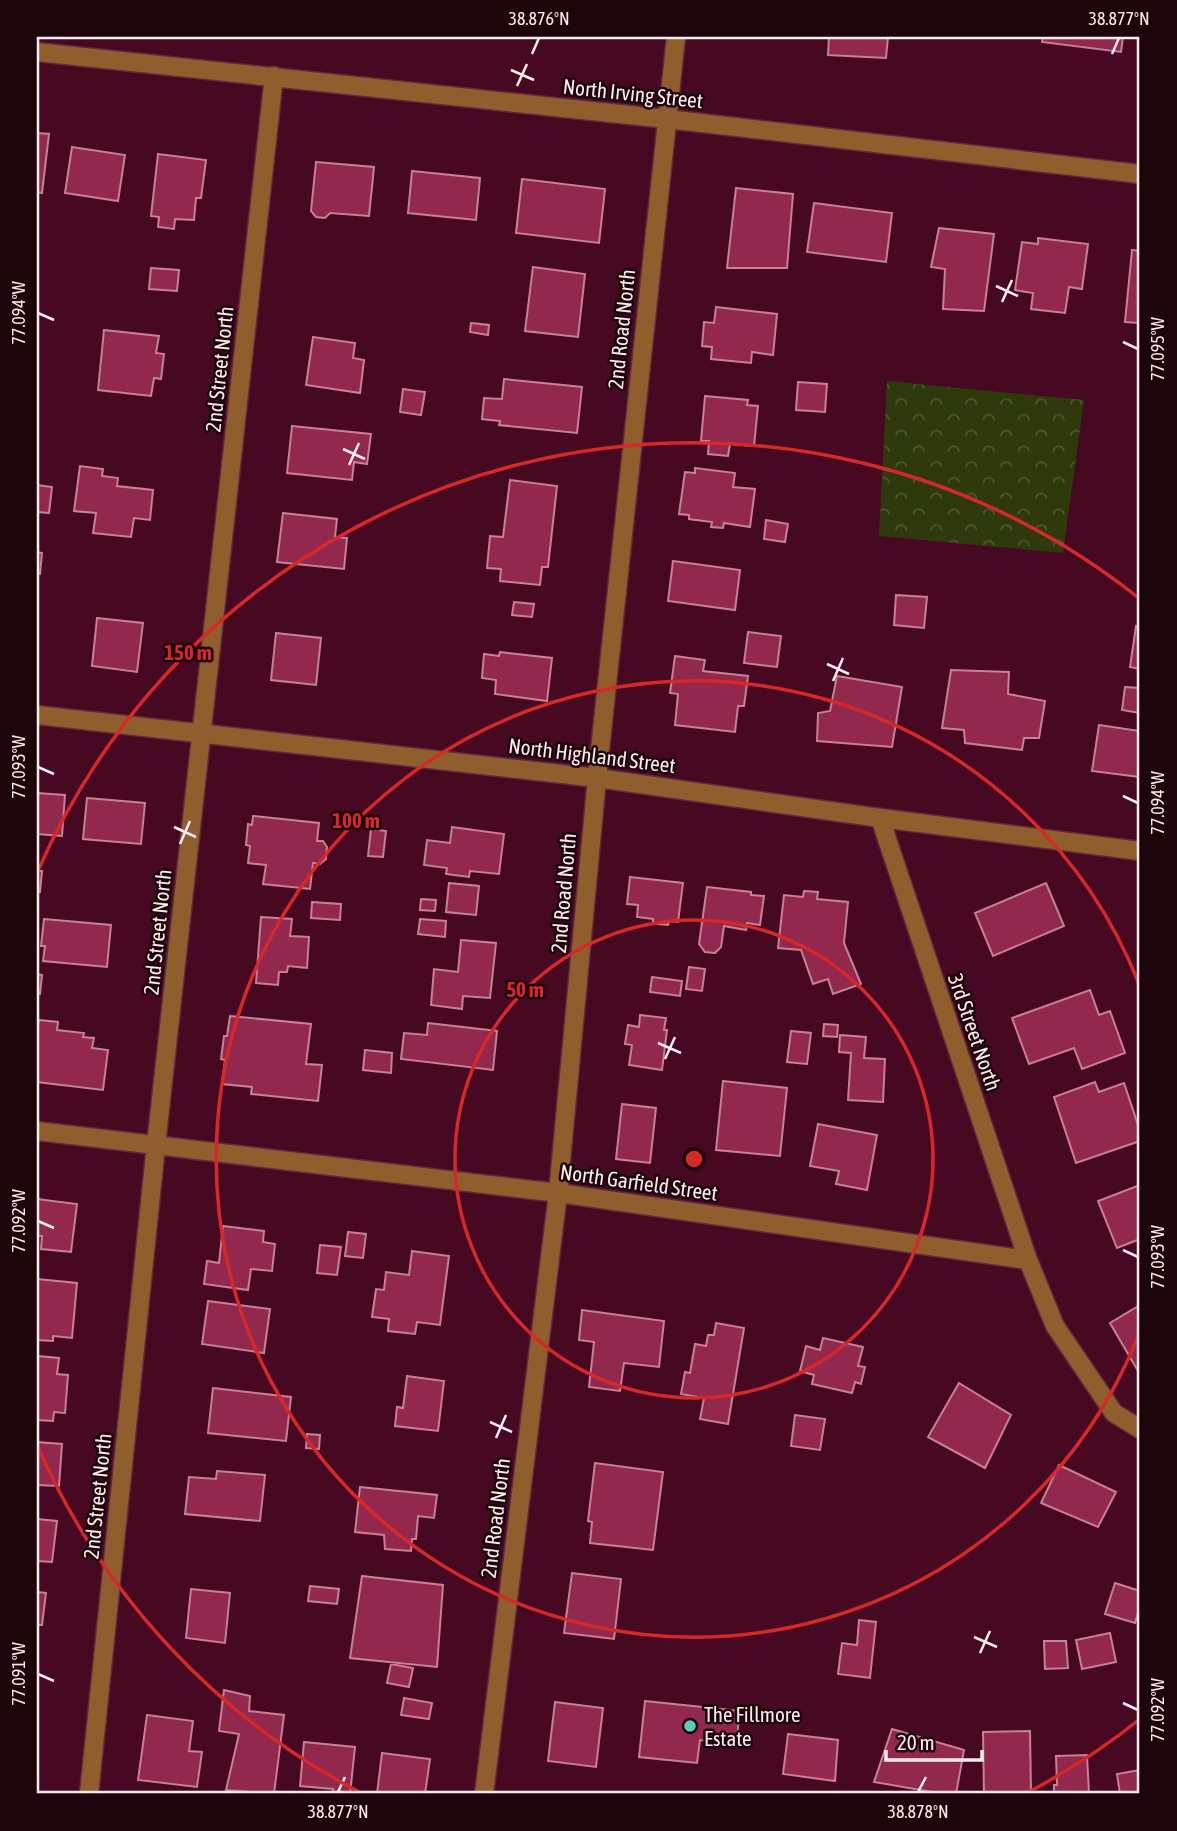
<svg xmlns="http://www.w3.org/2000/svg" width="1177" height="1831" viewBox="0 0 1177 1831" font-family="'Asap Condensed',sans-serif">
<defs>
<pattern id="forest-crowns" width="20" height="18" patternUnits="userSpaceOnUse" patternTransform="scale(1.75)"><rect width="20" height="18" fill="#2e3a0b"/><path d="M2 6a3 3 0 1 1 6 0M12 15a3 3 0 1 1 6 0" fill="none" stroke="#4d572f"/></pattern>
</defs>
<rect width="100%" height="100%" fill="#460921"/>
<path fill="url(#forest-crowns)" d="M887,381L1084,400L1063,553L879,536Z"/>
<path fill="#92284e" stroke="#c88092" stroke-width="2" d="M829,37H888L886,58L828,55Z
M1043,37H1123L1121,52L1042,42Z
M37,133L49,134L42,193L37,192Z
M72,147L125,155L118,201L65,193Z
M158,154L206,160L201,198H196L194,220L175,219L174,229L158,227L159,217L151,216Z
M316,162L374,167L369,216L330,213L325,218L316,217L311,211Z
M412,171L480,178L476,220L408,213Z
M522,179L605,189L599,243L516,233Z
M736,188L793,194L787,268H727Z
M814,203L892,213L886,262L807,252Z
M939,228L994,234L984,311L943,309L945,269L931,267Z
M1038,238L1088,244L1082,289L1069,287L1065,313L1031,309L1033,293L1015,290L1022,242L1038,244Z
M1132,250L1140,251V323L1125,322Z
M533,267L585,274L578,337L525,331Z
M151,268L179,270L177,291L149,289Z
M716,307L777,314L773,355L752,352L751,363L711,359L712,347L702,346L704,322L714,323Z
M471,323L489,325L488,335L470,332Z
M104,330L159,336L156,353L164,354L161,379L154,378L151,396L98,390Z
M313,337L355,343L353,358L364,360L360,393L306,385Z
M504,379L582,387L577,433L499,425L500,421L482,419L484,398L502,399Z
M798,382L827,384L825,412L796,410Z
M403,389L425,392L421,415L400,412Z
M705,396L748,400L747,405L758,406L754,446L730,444L728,456L708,454L709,441H701Z
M292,426L371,434L367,464L354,462L352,480L287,473Z
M80,466L103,469L102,476L118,478L117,486L153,490L150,520L134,518L131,537L93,533L96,513L74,511Z
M695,468L735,473L733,487L755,489L750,527L724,523L723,528L711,527L712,522L689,519V515L679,514L685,472L695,473Z
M510,480L557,486L548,567H542L540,585L500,581L501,569L487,568L490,536L503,537Z
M37,485L52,487L49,513L37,512Z
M283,513L337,519L335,537L347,538L344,569L277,562Z
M766,520L788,524L785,542L764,539Z
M37,552L42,553L40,574L37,573Z
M673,561L740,570L735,610L668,601Z
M1138,566H1140V602H1138Z
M896,595L927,597L924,628L894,625Z
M514,602L534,604L532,617L512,615Z
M97,618L143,623L137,672L92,666Z
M1136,626L1140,627V669L1130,667Z
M748,632L781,636L777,667L744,663Z
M276,633L321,638L316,685L271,680Z
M500,652L552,658L547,701L495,694L496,680L482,678L484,654L499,656Z
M675,656L705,660L703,671L748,676L744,706H738L735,732L675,725L678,694L670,693Z
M951,670L1009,672L1008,694L1045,701L1039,738H1024L1022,750L965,743L964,730L942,728Z
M837,676L902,687L892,747L817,741L818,713L830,711Z
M1125,687L1140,688V713L1122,710Z
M1099,725L1140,731V777L1092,771Z
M37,793L65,795L62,836L37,834Z
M87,798L145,803L141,844L83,839Z
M253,816L319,823L317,841H323L327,847L326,859L320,864L313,863L310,889L263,884L266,865L248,863L250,846L246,845L248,824L252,825Z
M452,827L504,834L499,874L470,871L469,877L446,874L447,868L424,865L427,840L450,843Z
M371,829L386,831L383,857L368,856Z
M37,871H42L40,892H37Z
M630,877L683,883L678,922L669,921L668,925L658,924L653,922V919L637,917L638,905L627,904Z
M449,883L479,886L476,915L446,912Z
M1046,883L1064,926L993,956L975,913Z
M707,887L751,892V895L764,896L760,925L747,923L746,930L724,926L721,947L715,953L705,952L699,944Z
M804,891L818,892L817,899L848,902L844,943L861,984L833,994L828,979L813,984L801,950L778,948L784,895L803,897Z
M421,899L436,900L435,911L420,910Z
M312,902L341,904L340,920L311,918Z
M261,917L292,919L290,936L309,937L307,968L288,966L287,972H279L278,985L256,983Z
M44,919L111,925L107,967L43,961L45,946H41Z
M420,919L446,921L445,937L418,934Z
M461,940L496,943L490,998L463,996L462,1009L431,1005L434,969L458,972Z
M689,967L705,969L702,991L686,989Z
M37,974L42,975L40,994L37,993Z
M652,977L682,981L680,996L650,992Z
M1090,990L1099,1015L1110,1011L1125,1053L1082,1069L1074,1048L1029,1064L1012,1018Z
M640,1015L666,1018L664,1030H667L662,1070L629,1065L632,1045L625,1044L628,1025L639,1027Z
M230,1016L311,1024L306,1064L322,1065L318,1101L251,1094L252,1087L222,1084L225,1060L221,1059L224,1036H227Z
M39,1020L58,1022L57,1030L84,1033L83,1037L94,1038L92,1048L108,1050L103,1090L37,1082V1028Z
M428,1023L497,1031L493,1070L401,1059L404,1033L427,1035Z
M824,1024L838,1025L837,1037L823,1036Z
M791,1031L811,1033L807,1064L787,1062Z
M840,1035L866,1037L864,1058L885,1059L883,1102L848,1100L851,1053L839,1052Z
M365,1050L392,1053L391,1073L363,1070Z
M723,1081L787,1088L780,1156L716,1150Z
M1095,1082L1099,1092L1124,1083L1140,1131V1141L1076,1163L1054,1097Z
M622,1104L656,1108L650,1163L616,1159Z
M818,1124L877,1135L867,1190L836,1184L839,1171L810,1166Z
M1140,1185V1239L1117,1248L1098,1201Z
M37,1199L77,1204L71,1252L41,1249L42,1236H37Z
M223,1226L264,1231L263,1242L275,1244L272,1271L251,1269L248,1290L204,1284L207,1261L219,1263Z
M348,1232L366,1234L363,1258L345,1256Z
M320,1245L341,1247L337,1275L317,1273Z
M412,1251L449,1256L440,1325L417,1322L415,1334L388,1331L389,1319L372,1317L376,1289L384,1290L386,1272L409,1275Z
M37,1279L77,1283L72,1338L53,1336V1341L37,1340Z
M208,1301L270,1309L264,1353L202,1344Z
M1140,1305V1370L1138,1371L1110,1323Z
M582,1310L664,1321L659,1367L624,1363L620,1391L589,1387L594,1342L579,1340Z
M716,1323L744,1328L728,1424L700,1419L704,1398L681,1394L685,1372L690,1373L695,1344L706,1346L708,1335H714Z
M823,1338L863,1347L858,1366L865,1367L861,1384L855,1382L852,1393L812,1384L814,1375L800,1371L806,1346L820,1350Z
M37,1356L59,1358L57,1374L68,1375L65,1413L54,1412L53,1421L37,1420Z
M407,1376L444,1381L438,1431L395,1426L397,1407L403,1408Z
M959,1383L1011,1415L985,1468L928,1437Z
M213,1388L291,1397L286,1441L208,1433Z
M795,1415L825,1419L820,1450L791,1446Z
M307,1434L320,1435L319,1449L306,1448Z
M37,1442L62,1444L59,1486L37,1485Z
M595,1463L663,1472L653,1550L590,1543L592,1522L588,1521Z
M1059,1465L1116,1492L1098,1527L1041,1503Z
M217,1471L265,1475L260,1521L185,1514L189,1477L216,1479Z
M360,1487L437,1495L434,1518L418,1516L416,1539H412L411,1551L385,1549L384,1535L355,1532Z
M37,1519L57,1521L52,1562L37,1561Z
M572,1573L621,1579L614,1639L564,1633Z
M362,1576L443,1585L437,1667L350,1658Z
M1115,1583L1140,1591V1606L1135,1623L1105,1614Z
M310,1586L339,1589L337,1604L308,1601Z
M191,1589L230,1593L225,1643L186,1638Z
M37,1592L46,1593L42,1625H37Z
M859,1620L876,1622L870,1678L838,1674L842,1643L857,1645Z
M1110,1633L1116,1662L1082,1669L1076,1640Z
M1044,1641H1066L1068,1668L1045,1669Z
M391,1664L413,1668L409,1687L387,1683Z
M224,1690L250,1696L249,1711L284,1715L274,1794L226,1790L239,1734L219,1731Z
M404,1698L432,1703L429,1719L401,1715Z
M645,1701L740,1711L736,1744L700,1740L697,1763L639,1757Z
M555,1702L603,1708L596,1767L548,1761Z
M147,1715L193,1721L189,1751L202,1752L197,1787L138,1780Z
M892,1729L964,1750L956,1794H944L874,1782Z
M1030,1731L1031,1794H984L983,1732Z
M788,1734L838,1740L835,1781L783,1774Z
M304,1742L355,1747L350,1794H333V1789L300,1786Z
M382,1753L430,1759L425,1794H377Z
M1087,1755L1089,1794H1054V1785H1057L1056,1756Z
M1140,1770V1794H1120L1117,1774Z"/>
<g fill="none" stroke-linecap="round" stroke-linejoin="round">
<g stroke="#5f293e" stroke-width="21">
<path id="minor" d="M37,52L667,119L1140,174
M37,715L597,778L880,818L1140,851
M880,818L1028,1260L1055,1326L1114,1413L1140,1429
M37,1131L558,1193L1028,1260
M89,1794L156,1145L274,76
M484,1794L558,1193L597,778L676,37"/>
</g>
<use href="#minor" stroke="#905e2d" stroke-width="18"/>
</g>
<path fill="none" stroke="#fcecef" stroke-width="2.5" d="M532,54L539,38M1112,54L1119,38M511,70L534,80M517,86L527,64M996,286L1018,296M1002,302L1012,280M38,313L54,320M1123,342L1138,349M343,449L365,459M349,465L359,443M827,664L849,674M833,681L843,658M38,767L54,774M1123,796L1138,803M174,827L196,837M180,844L190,821M658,1043L681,1053M665,1059L675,1037M38,1221L54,1228M1123,1250L1138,1257M490,1422L512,1432M496,1438L506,1415M974,1637L997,1647M980,1653L990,1631M38,1674L54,1681M1123,1703L1138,1710M338,1792L345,1777M918,1792L926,1777"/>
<g fill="none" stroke="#d62828" stroke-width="3.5">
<circle cx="694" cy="1159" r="239"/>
<path d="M1139 1334A478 478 0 1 1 1139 984"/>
<path d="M1140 1719A716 716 0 0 1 1025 1794M363 1794A716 716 0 0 1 37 1445M37 873A716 716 0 0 1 1140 599"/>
</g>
<circle fill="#59cebe" stroke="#1e050c" stroke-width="2.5" cx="690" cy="1726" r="7"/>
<g text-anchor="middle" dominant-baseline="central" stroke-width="5" stroke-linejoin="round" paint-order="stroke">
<g font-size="21" fill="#fcecef" stroke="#1e050c">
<text transform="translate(633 93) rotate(6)">North Irving Street</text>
<text transform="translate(621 329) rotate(-84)">2nd Road North</text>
<text transform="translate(219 369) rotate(-84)">2nd Street North</text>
<text transform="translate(592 755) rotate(7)">North Highland Street</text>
<text transform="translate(563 893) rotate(-85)">2nd Road North</text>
<text transform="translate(157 932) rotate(-84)">2nd Street North</text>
<text transform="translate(975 1032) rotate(71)">3rd Street North</text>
<text transform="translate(639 1182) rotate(8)">North Garfield Street</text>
<text transform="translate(97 1496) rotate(-84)">2nd Street North</text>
<text transform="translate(495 1518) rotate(-83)">2nd Road North</text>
</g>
<g font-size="21" fill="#fcecef" stroke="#1e050c" text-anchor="start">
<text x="704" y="1714">The Fillmore<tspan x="704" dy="24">Estate</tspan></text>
</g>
</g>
<circle cx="694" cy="1159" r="10" fill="#d62828" stroke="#1e050c" stroke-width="3.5"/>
<g font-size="21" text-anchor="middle" font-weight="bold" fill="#d62828" stroke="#1e050c" stroke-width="5" stroke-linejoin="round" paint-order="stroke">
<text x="188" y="660">150 m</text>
<text x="356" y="828">100 m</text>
<text x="525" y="997">50 m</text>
</g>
<rect width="1177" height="1831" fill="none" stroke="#1e050c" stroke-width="77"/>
<path d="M886 1750v10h96v-10" fill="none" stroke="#fcecef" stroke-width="3.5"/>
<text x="897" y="1750" font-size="21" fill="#fcecef" stroke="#1e050c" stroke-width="5" paint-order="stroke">20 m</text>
<rect x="38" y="38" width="1100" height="1754" fill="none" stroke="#fcecef" stroke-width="2.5"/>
<g font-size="18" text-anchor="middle" fill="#fcecef">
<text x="539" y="25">38.876°N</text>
<text x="1119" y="25">38.877°N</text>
<text transform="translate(19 313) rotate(-90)" y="6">77.094°W</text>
<text transform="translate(1158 349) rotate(-90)" y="6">77.095°W</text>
<text transform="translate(19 767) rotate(-90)" y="6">77.093°W</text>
<text transform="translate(1158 803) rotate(-90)" y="6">77.094°W</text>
<text transform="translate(19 1221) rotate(-90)" y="6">77.092°W</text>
<text transform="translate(1158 1257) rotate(-90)" y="6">77.093°W</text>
<text transform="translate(19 1674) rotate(-90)" y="6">77.091°W</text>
<text transform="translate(1158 1710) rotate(-90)" y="6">77.092°W</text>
<text x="338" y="1818">38.877°N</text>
<text x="918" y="1818">38.878°N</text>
</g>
</svg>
